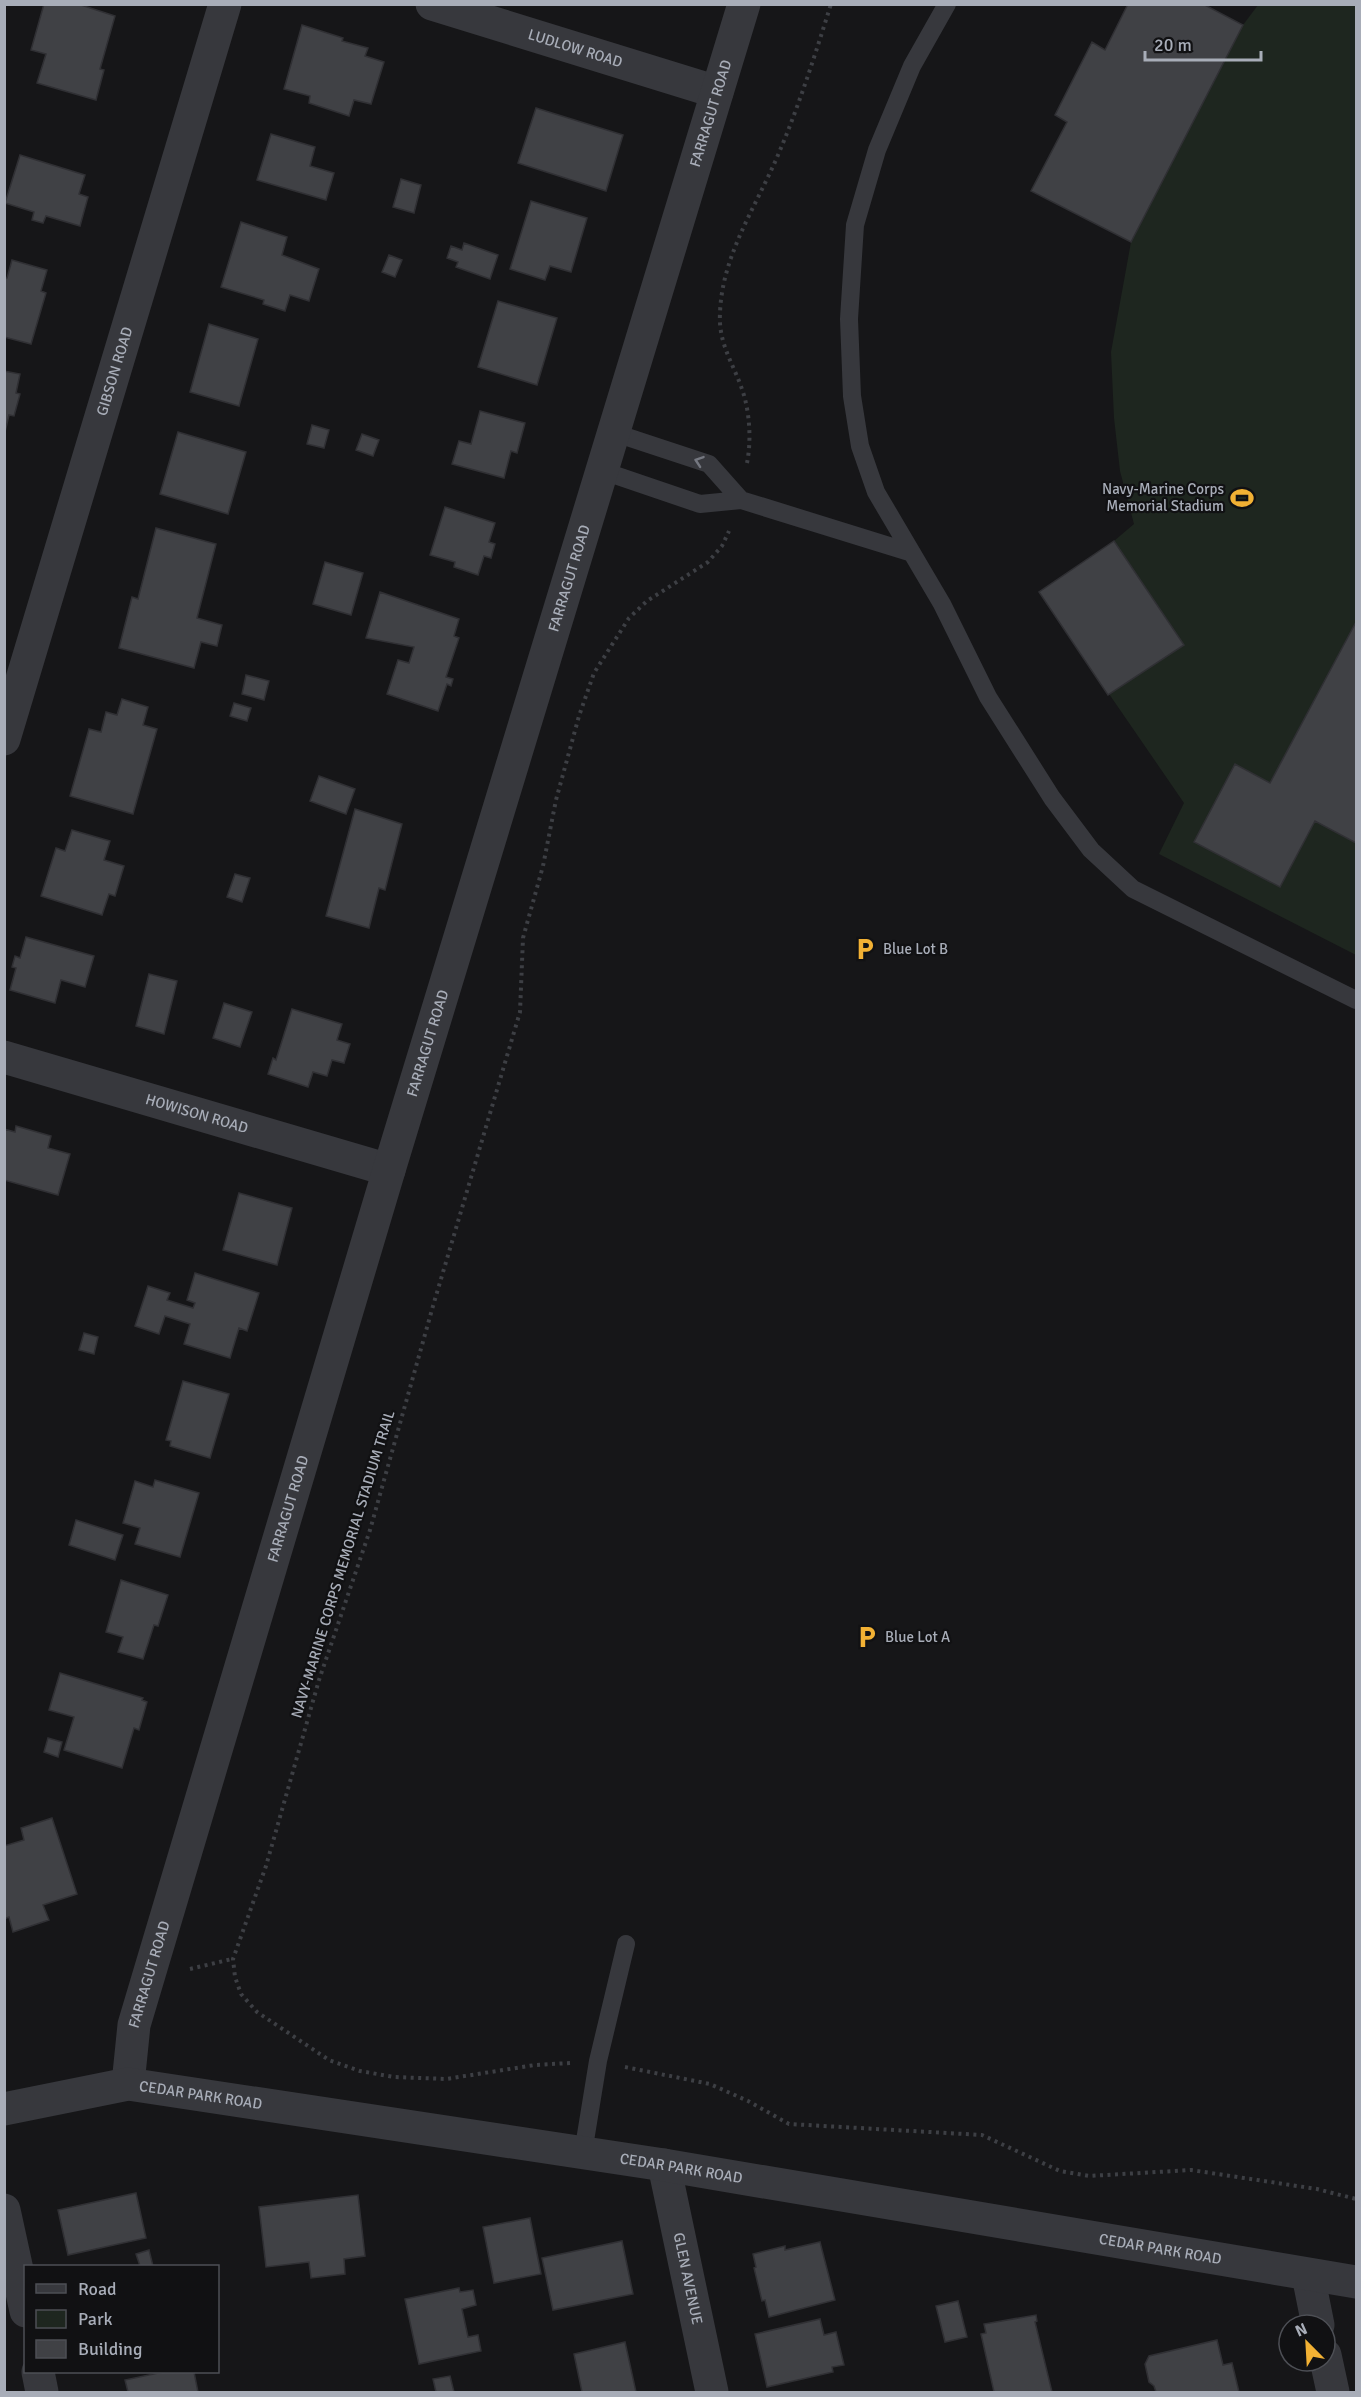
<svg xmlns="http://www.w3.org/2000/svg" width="1361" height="2397" viewBox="0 0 1361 2397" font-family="Signika,sans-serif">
<rect width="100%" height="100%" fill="#161618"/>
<path fill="#1e261f" d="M1128,5H1203L1243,25L1258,5H1356V955L1159,854L1184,803L1039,592L1114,541L1134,524L1120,471L1114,418L1111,352L1131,242L1032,191L1067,122L1055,115L1092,42L1105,50Z"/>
<path fill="#404145" stroke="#303034" stroke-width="1.5" d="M44,4H78L115,16L100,69L104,70L96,100L37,83L46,54L31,50Z
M1128,4H1203L1243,25L1131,242L1031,191L1067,122L1055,115L1092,42L1105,50Z
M302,25L343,38L342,41L368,48L365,56L384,62L371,104L354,100L349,116L309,103L310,96L284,89Z
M536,108L623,135L606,191L518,163Z
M271,134L315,147L310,166L334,173L326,200L257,180Z
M20,155L85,175L79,194L88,197L80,226L46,216L43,223L32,220L34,212L5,203Z
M401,179L421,185L414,213L393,207Z
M531,201L587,218L571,272L550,266L545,280L510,269Z
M241,222L287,237L282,255L319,269L309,301L290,295L285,311L263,304L264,300L221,287Z
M464,243L498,255L490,279L456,267L458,262L447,258L451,246L462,250Z
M389,255L402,260L395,277L382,272Z
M12,260L47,270L41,291L46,293L31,344L4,337V278H7Z
M498,301L557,318L537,385L478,367Z
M209,324L258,339L239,406L190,392Z
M4,371L20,374L16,393L20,394L14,416L9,415L5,432Z
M480,411L525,423L517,453L511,451L504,478L452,464L459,441L471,444Z
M312,425L329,430L324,448L307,444Z
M178,432L246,452L228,514L160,494Z
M362,434L379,440L373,456L356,450Z
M445,507L495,523L489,542L495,544L491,558L484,556L478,575L454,567L455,562L430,555Z
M156,528L216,544L197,618L222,625L217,646L201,642L194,668L119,648L132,597L138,599Z
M1114,541L1184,645L1108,695L1039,592Z
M325,562L363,573L351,615L313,604Z
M380,592L459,619L454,636L459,638L446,677L453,679L451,686L447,684L438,711L387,694L398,660L409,663L414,647L366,638Z
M1356,622V843L1315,821L1280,887L1194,842L1235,764L1270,783Z
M246,675L269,681L264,700L242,694Z
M122,699L148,707L143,725L157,729L133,814L70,796L89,729L101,732L106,712L117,715Z
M234,703L251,708L247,721L230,716Z
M319,776L355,789L346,814L310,801Z
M355,809L402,824L385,890L379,888L369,928L326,916Z
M72,830L110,841L104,860L124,866L115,896L109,894L102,915L41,896L56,848L65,851Z
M235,874L250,878L242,902L227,897Z
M26,937L94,956L85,987L61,980L55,1003L10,990L16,968L12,967L15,956L20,958Z
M149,974L177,981L164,1034L136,1026Z
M224,1003L252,1012L240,1047L213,1038Z
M292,1009L342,1024L337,1040L350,1044L344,1063L332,1060L327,1076L313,1072L308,1087L268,1074L273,1058L276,1060Z
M16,1126L51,1136L48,1148L70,1154L58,1195L4,1180V1129L15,1132Z
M239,1193L292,1208L277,1265L223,1250Z
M195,1273L259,1293L247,1331L239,1328L230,1358L184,1344L190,1324L165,1316L159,1334L135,1326L148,1286L170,1293L167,1300L193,1308L195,1303L187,1300Z
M84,1333L98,1337L94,1354L79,1350Z
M183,1381L229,1394L210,1458L170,1446L171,1441L166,1440Z
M155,1480L199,1493L180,1557L135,1544L140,1528L123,1523L135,1481L153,1487Z
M76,1520L123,1535L115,1560L69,1545Z
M121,1580L168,1595L158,1626L154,1625L143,1659L118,1652L123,1637L106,1632Z
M60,1673L143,1698L142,1700L147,1702L139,1730L134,1728L122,1768L64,1750L74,1717L49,1710Z
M48,1738L62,1742L58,1757L44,1752Z
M52,1818L77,1894L43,1905L49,1920L13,1932L9,1917L4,1919V1846L24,1840L21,1828Z
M136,2193L146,2238L68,2255L58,2210Z
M358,2195L365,2256L344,2259L345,2274L311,2278L309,2262L266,2267L259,2207Z
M530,2218L541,2274L494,2283L483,2227Z
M622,2241L633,2294L553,2310L542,2258Z
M820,2242L835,2300L769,2317L765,2300L762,2301L754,2268L756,2267L753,2254L785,2246V2250Z
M149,2250L153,2266H140L136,2254Z
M459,2288L460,2292L473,2290L476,2305L462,2309L468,2337L478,2335L481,2351L419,2364L405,2299Z
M958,2301L967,2337L945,2342L936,2306Z
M1036,2315L1037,2321L1035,2322L1052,2392H994L981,2334L986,2333L984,2324Z
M820,2319L824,2335L836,2332L844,2365L832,2367L833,2372L767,2387L755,2334Z
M1217,2340L1223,2365L1232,2363L1239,2392H1156L1154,2386L1149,2382L1145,2364L1149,2356Z
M625,2342L636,2392H582L574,2354Z
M163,2372H194L198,2392H128L125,2380Z
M450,2376L454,2392H436L433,2379Z"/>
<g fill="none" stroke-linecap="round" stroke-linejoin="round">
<path stroke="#3d3f44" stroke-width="4" stroke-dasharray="3 4.5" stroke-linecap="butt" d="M747,463C751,443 750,419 745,399C737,368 718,347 720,313C722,255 756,207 778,155C799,106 815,55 831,4
M190,1969L232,1959
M570,2063L535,2065L446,2079L394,2077L360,2071L329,2060L257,2012L241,1994L235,1977L233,1959L266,1866L319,1680L370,1530L433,1306L520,1012L523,938L543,866L556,800L579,716L594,673L629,618L647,601L708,562L722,546L729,531
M625,2067L710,2084L748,2101L789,2124L982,2135L1060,2171L1089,2176L1191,2170L1317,2189L1356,2199"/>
<path stroke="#37383d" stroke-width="18" d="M947,4L912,66L877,150L855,225L849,319L852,396L860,446L876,492L942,604L988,697L1052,798L1091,850L1133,889L1356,1000
M615,433L709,464L741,500
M603,471L700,504L741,500L912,553
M583,2153L598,2061L626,1944"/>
<g stroke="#37383d" stroke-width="33">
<path id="s1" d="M432,4L717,92"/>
<path id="s2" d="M4,739L225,4"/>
<path id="s3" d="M4,1057L389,1170"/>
<path id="s4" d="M664,2165L712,2392"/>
<path d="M4,2210L26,2311"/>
<path d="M1308,2275L1318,2325"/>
<path d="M1325,2355L1333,2392"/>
<path d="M38,2372L42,2392"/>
</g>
<g stroke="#37383d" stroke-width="33">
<path id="s5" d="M128,2084L134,2025L389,1170L744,4"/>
<path id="s6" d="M4,2109L128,2084L664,2165L1356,2282"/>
</g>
</g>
<defs><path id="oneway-chevron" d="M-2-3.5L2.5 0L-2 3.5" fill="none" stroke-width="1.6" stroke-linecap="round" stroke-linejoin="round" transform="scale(1.5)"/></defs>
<use stroke="#757881" href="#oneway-chevron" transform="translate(699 461) rotate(-161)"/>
<defs>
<g id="stadium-bare" transform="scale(1.8)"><path d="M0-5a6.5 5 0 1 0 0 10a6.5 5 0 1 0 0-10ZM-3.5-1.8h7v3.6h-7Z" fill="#f2b134" stroke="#111113" stroke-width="2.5" paint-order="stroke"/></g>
<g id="parking-bare" transform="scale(1.8)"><path d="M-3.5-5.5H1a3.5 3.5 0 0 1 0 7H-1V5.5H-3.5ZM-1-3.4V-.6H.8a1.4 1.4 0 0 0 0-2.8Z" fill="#f2b134" stroke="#111113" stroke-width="2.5" paint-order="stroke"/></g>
</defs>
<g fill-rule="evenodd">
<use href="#stadium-bare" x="1242" y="498"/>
<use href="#parking-bare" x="865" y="949"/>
<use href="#parking-bare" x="867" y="1637"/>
</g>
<g text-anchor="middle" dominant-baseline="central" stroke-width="4.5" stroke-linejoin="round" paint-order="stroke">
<g font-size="15" fill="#a8adb8" stroke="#111113">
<text stroke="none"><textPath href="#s1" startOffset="150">LUDLOW ROAD</textPath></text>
<text stroke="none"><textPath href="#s5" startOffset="2056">FARRAGUT ROAD</textPath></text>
<text stroke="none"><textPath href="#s2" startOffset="384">GIBSON ROAD</textPath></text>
<text stroke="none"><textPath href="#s5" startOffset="1570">FARRAGUT ROAD</textPath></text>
<text stroke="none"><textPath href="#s5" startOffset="1084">FARRAGUT ROAD</textPath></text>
<text stroke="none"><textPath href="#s3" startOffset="201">HOWISON ROAD</textPath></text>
<text stroke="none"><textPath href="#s5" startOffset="598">FARRAGUT ROAD</textPath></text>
<text transform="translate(343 1564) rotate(-73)">NAVY-MARINE CORPS MEMORIAL STADIUM TRAIL</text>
<text stroke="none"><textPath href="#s5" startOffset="112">FARRAGUT ROAD</textPath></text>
<text stroke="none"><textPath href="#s6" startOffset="200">CEDAR PARK ROAD</textPath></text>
<text stroke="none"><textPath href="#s6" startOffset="686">CEDAR PARK ROAD</textPath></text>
<text stroke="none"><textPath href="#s6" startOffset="1172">CEDAR PARK ROAD</textPath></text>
<text stroke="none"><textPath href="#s4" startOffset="116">GLEN AVENUE</textPath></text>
</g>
<g font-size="15" fill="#a8adb8" stroke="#111113" text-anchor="start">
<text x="1224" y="489" text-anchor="end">Navy-Marine Corps<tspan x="1224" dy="17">Memorial Stadium</tspan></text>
<text x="883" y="949">Blue Lot B</text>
<text x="885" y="1637">Blue Lot A</text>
</g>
</g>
<rect width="1361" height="2397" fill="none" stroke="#a8adb8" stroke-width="12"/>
<rect x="24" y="2265" width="195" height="108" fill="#111113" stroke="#4d4f55" stroke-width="1.5"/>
<rect x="36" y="2284" width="30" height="9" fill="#37383d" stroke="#4d4f55" stroke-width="1.5"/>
<text x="78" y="2295" font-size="18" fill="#a8adb8">Road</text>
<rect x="36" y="2310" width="30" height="18" fill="#1e261f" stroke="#4d4f55" stroke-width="1.5"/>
<text x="78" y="2325" font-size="18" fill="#a8adb8">Park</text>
<rect x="36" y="2340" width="30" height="18" fill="#404145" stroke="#4d4f55" stroke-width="1.5"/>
<text x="78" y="2355" font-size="18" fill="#a8adb8">Building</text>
<g transform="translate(1307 2343) rotate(336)"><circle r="28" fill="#111113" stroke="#4d4f55" stroke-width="1.5"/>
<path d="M0-4.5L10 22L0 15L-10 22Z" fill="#f2b134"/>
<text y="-9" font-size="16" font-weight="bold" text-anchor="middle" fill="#a8adb8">N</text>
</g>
<path d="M1145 51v9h116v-9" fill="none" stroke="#a8adb8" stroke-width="3"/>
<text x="1154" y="51" font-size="18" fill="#a8adb8" stroke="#111113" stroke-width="4.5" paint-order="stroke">20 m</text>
</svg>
